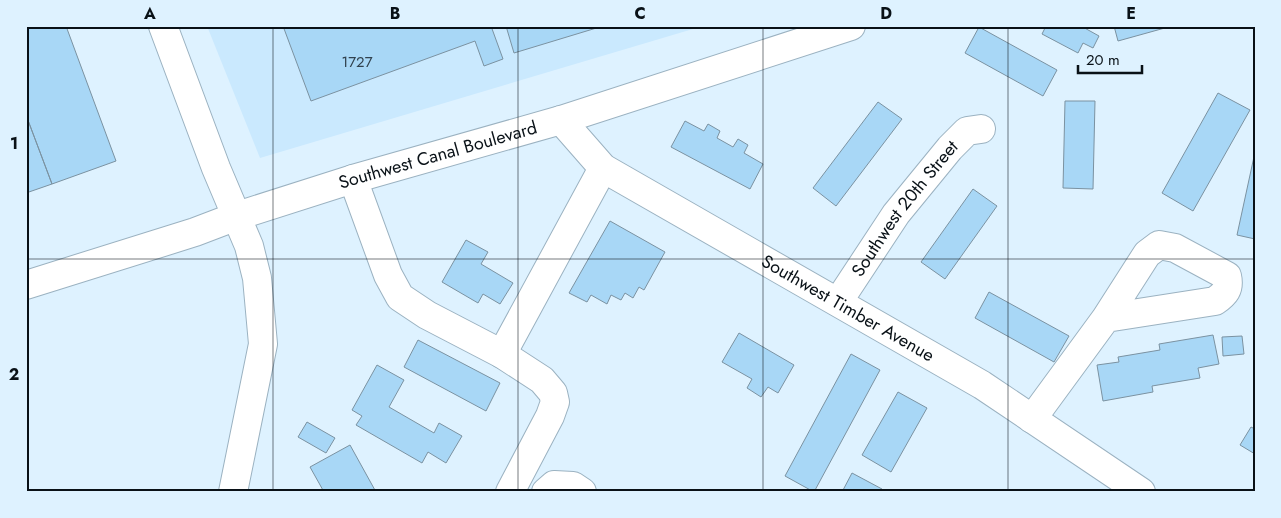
<svg xmlns="http://www.w3.org/2000/svg" width="1281" height="518" viewBox="0 0 1281 518" font-family="Jost,sans-serif">
<rect width="100%" height="100%" fill="#def2ff"/>
<path fill="#cae9fe" d="M207,26H703L260,158Z"/>
<path fill="#a8d7f6" stroke="#7b92a1" d="M26,26H66L116,161L52,184L26,115Z
M283,26H491L503,59L484,66L475,41L311,101Z
M506,26H603L514,53Z
M1046,26H1081L1099,36L1093,48L1083,43L1078,53L1042,34Z
M1114,26H1172L1118,41Z
M979,27L1057,70L1043,96L965,53Z
M1218,93L1250,110L1193,211L1162,193Z
M1065,101H1095L1093,189L1063,188Z
M878,102L902,119L836,206L813,188Z
M26,115L52,184L26,193Z
M685,121L704,131L708,124L720,131L717,138L733,147L738,139L748,145L744,153L763,164L750,189L671,147Z
M1255,152V239L1237,235Z
M973,189L997,206L945,279L921,262Z
M610,221L665,252L644,290L639,287L633,298L625,293L621,300L611,295L607,304L591,295L587,302L569,293Z
M466,240L488,252L481,264L513,283L500,304L483,294L478,303L442,282Z
M989,292L1069,336L1054,362L975,318Z
M739,333L794,365L778,393L768,387L761,397L747,388L752,379L722,362Z
M1213,335L1219,364L1198,368L1200,378L1152,386L1153,392L1103,401L1097,365L1119,362L1118,357L1160,350L1159,344Z
M1242,336L1244,354L1223,356L1222,337Z
M418,340L500,383L486,411L404,367Z
M851,354L880,370L814,492L785,476Z
M377,365L404,380L389,407L434,433L439,423L462,436L446,463L428,452L422,463L356,425L362,416L352,410Z
M898,392L927,408L891,472L862,455Z
M307,422L335,438L326,453L298,437Z
M1251,427L1255,429V454L1240,445Z
M350,445L376,492H324L310,467Z
M852,473L882,489L880,492H842Z"/>
<g fill="none" stroke-linecap="round" stroke-linejoin="round">
<g stroke="#9bb2c1" stroke-width="30">
<g id="minor">
<path id="s1" d="M561,120L603,168L982,385L1141,492"/>
<path d="M353,179L388,275L400,297L427,315L502,354L542,380L553,393L555,402L550,416L510,492"/>
<path id="s2" d="M838,302L896,214L950,148L967,131L981,129"/>
<path d="M502,354L603,168"/>
<path d="M1032,419L1106,318L1215,301C1225,294 1230,289 1227,276L1175,248L1159,245L1147,254L1106,318"/>
<path d="M546,492L554,485L573,486L582,492"/>
</g>
</g>
<g stroke="#9bb2c1" stroke-width="30">
<g id="major">
<path d="M163,26L216,168L249,246L257,278L263,344L233,492"/>
<path id="s3" d="M26,285L195,232L237,216L353,179L561,120L851,26"/>
</g>
</g>
<use href="#minor" stroke="#fff" stroke-width="28"/>
<use href="#major" stroke="#fff" stroke-width="28"/>
</g>
<path fill="none" stroke="#091117" stroke-width="1" stroke-opacity="0.55" d="M273,26V492M518,26V492M763,26V492M1008,26V492M26,259H1255"/>
<g text-anchor="middle" dominant-baseline="central" stroke-width="5" stroke-linejoin="round" paint-order="stroke">
<g font-size="15" fill="#31424f">
<text x="357" y="62">1727</text>
</g>
<g font-size="18" fill="#091117" stroke="#def2ff">
<text stroke="none"><textPath href="#s3" startOffset="432">Southwest Canal Boulevard</textPath></text>
<text stroke="none"><textPath href="#s2" startOffset="115">Southwest 20th Street</textPath></text>
<text stroke="none"><textPath href="#s1" startOffset="346">Southwest Timber Avenue</textPath></text>
</g>
</g>
<rect width="1281" height="518" fill="none" stroke="#def2ff" stroke-width="55"/>
<path d="M1078 65v8h64v-8" fill="none" stroke="#091117" stroke-width="2.5"/>
<text x="1086" y="65" font-size="15" fill="#091117" stroke="#def2ff" stroke-width="4" paint-order="stroke">20 m</text>
<rect x="28" y="28" width="1226" height="462" fill="none" stroke="#091117" stroke-width="2"/>
<g font-size="16" text-anchor="middle" font-weight="bold" fill="#091117">
<text x="150" y="19">A</text>
<text x="395" y="19">B</text>
<text x="640" y="19">C</text>
<text x="886" y="19">D</text>
<text x="1131" y="19">E</text>
<text x="14" y="149">1</text>
<text x="14" y="380">2</text>
</g>
</svg>
